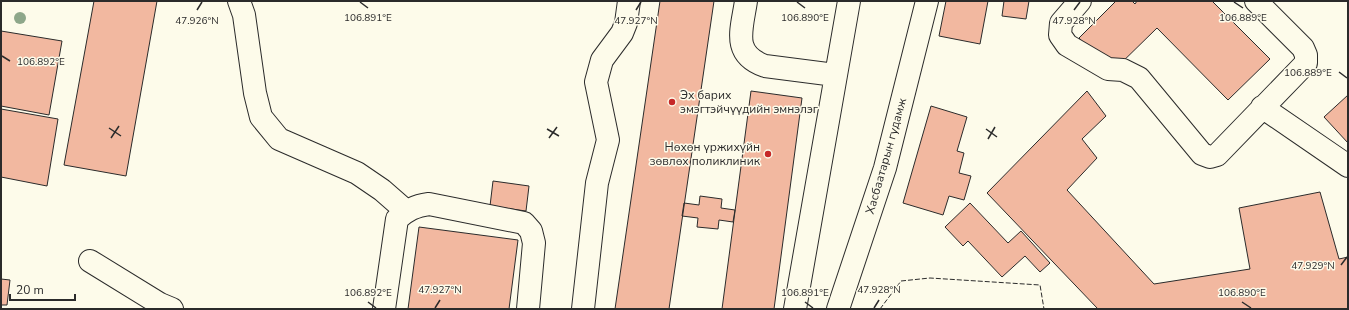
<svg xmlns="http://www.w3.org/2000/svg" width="1349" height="310" viewBox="0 0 1349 310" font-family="'Nunito Sans',sans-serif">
<rect width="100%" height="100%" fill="#fdfbea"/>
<path fill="#f2b8a0" stroke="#2b2b2b" d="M94,1H157L126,176L64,165Z
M660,1H714L669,309H615Z
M946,1H988L980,44L939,36Z
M1004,1H1029L1026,19L1002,16Z
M1116,1H1132L1135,4L1137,1H1212L1270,59L1228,100L1157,28L1112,72L1079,38Z
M1,31L62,41L49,115L1,106Z
M751,91L802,98L774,309H722Z
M1087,91L1106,116L1082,139L1097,158L1067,190L1154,284L1250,269L1239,208L1320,192L1339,259L1348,257V309H1098L987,193Z
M1348,95V143L1324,117Z
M931,106L967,117L957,151L964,153L959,173L971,176L964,200L949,196L943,215L903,203Z
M1,109L58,119L47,186L1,177Z
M493,181L529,186L526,211L490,206Z
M700,196L722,199L721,208L735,210L733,222L719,220L718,229L697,227L698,218L682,216L684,203L699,205Z
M970,203L1008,243L1021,231L1050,263L1040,272L1025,256L1002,277L968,241L963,246L945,227Z
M419,227L518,240L509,309H408Z
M1,279L10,280L7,305H1Z"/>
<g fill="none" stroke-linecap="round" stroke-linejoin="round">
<g stroke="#2b2b2b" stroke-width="24">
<path id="minor" d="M239,1L244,15L255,93L261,117L279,139L357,173L382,190L406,211
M746,1C742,29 731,54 765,66L835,75
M1080,1L1061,23L1060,35L1067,45L1108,69L1123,70L1139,78L1202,154L1210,157L1217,155L1306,63V55L1303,48L1256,1
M1262,107L1348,166
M90,261L160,304L172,309
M384,309L397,219C407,210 415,206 429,204L524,223L531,231L534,243L528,309
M583,309L597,183L608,140L596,82L602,60L622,33L626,23L629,1
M795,309L849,1
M838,309L885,168L927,1"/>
</g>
<use href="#minor" stroke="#fdfbea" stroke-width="22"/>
<path stroke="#2b2b2b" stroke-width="1" stroke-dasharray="5 2" stroke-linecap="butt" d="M880,309L901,281L930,278L1040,285L1044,309"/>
</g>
<circle fill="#8ea78a" cx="20" cy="18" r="6"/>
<path fill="none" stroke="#2b2b2b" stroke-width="1.5" d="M360,2L368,8M797,2L805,8M1234,2L1243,8M197,10L202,2M636,10L641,2M1074,10L1080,2M2,56L10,61M1339,72L1347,78M109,128L121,136M547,129L559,136M986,129L997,137M111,138L119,126M549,138L557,127M988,139L995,127M1341,265L1347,257M368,302L376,308M805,302L813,308M1242,302L1251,308M435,308L440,300M874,308L879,300"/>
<g fill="#c62828" stroke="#fdfbea" stroke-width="1.5">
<circle cx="672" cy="102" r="4"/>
<circle cx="768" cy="154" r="4"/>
</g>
<g text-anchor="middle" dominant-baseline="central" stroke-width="3" stroke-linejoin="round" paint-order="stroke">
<g font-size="12" fill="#2b2b2b" stroke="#fdfbea" text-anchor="start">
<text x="680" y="95">Эх барих<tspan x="680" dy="14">эмэгтэйчүүдийн эмнэлэг</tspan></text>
<text x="760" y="147" text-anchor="end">Нөхөн үржихүйн<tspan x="760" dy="14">зөвлөх поликлиник</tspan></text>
</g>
<g font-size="12" fill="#2b2b2b" stroke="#fdfbea">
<text transform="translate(886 156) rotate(-74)">Хасбаатарын гудамж</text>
</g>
</g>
<g font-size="10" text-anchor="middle" fill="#2b2b2b" stroke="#fdfbea" stroke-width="3" stroke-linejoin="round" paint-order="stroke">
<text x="368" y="21">106.891°E</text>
<text x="805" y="21">106.890°E</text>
<text x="1243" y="21">106.889°E</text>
<text x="197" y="24">47.926°N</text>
<text x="636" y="24">47.927°N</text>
<text x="1074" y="24">47.928°N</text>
<text x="41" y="65">106.892°E</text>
<text x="1308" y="76">106.889°E</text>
<text x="1313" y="269">47.929°N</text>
<text x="440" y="293">47.927°N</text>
<text x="879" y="293">47.928°N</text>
<text x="368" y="296">106.892°E</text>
<text x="805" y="296">106.891°E</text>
<text x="1242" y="296">106.890°E</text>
</g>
<rect width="1349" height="310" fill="none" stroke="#2b2b2b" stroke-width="4"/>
<path d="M10 294v6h65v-6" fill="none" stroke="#2b2b2b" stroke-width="2"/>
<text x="16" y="294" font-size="12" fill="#2b2b2b" stroke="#fdfbea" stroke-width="3" paint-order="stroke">20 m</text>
</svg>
